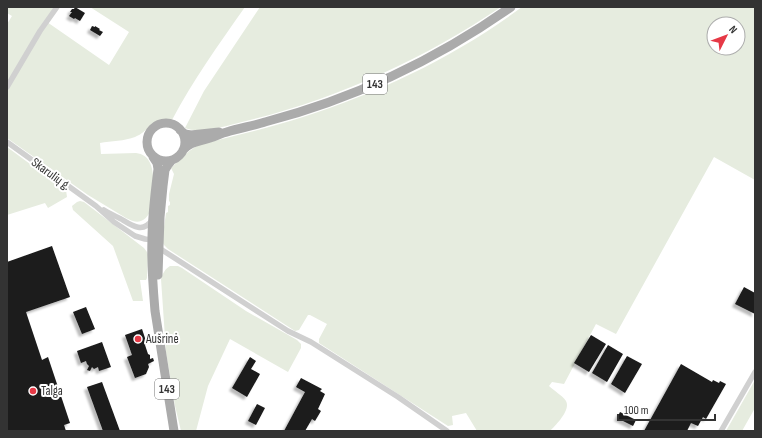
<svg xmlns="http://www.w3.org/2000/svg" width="762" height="438" viewBox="0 0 762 438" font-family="'Sofia Sans Condensed',sans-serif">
<defs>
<filter id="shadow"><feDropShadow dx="-3" dy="3" stdDeviation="1" flood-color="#0004"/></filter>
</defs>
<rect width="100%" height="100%" fill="#fff"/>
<path fill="#e6ecdf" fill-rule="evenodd" d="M7,7H57L47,22L109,65L129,32L90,7H245C219,44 193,80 172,120C150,116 151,131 135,137C125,141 111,141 100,143L101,154L136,153C161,156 152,194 150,212C144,223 137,224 126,218L88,195L7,138V24L12,16L7,13Z
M260,7H501C422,60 335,100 242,122C226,126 200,134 185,128L204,91Z
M522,7H755V180L714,157L616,334L596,324L564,384L552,382L549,386C554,391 562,395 566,401C571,410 556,425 550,431H477L466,413L452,416L453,425L448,426L319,343V339L327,324L310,315H308L299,330L295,331L168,249L164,245L162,241L166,213L168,212V206L170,205V202L169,201V194L174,174L171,168L188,152L198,145C233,136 269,128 303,117C381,92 456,56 522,7ZM714,24H738V48H714Z
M7,147L45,175L64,188L66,190L67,197L48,208L45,203L7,215Z
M80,201L84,202L144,248L147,252L148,255L147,278L146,280H140L143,301H133L113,246L73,210L72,206L77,202Z
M170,266H178L182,268L246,311L297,340L301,344V348L288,372L230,339L208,386L196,431H181L175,406L166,352L161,279C163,273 165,269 170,266Z
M755,380V408L742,431H726Z"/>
<path fill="#1a1a1a" filter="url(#shadow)" d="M75,7L85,13L80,21L75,18L74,19L69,16L72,12H70L72,9H74Z
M92,26L95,27V26L100,29L99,30L103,32L100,36L90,30Z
M52,246L70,297L26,312L42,360L48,357L70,423L64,425L66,431H7V262Z
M744,287L755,293V314L735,304Z
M86,307L95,329L82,334L73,312Z
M142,329L147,344L145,345L148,354L150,355V359L153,358L154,361L148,364L149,367L146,374L135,378L127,357L132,355L125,335Z
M591,335L606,344L589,372L574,363Z
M102,342L111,367L99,371L98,367L94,369L92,367L90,371L87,370L89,366L87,364L86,361L81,363L77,351Z
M608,345L623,354L607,382L592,373Z
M627,356L642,364L625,393L611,384Z
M250,357L256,361L251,369L260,374L247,397L232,388Z
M681,364L712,382L713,380L719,383L720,381L726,384L706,419L703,417L698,426L691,423L687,431H644Z
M301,378L322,389L320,391L325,394L318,409L321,411L315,421L312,419L305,431H284L305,392L296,387Z
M102,382L120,431H103L87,387Z
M257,404L265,408L256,425L248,421Z
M620,412L636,420L633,426L617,418Z"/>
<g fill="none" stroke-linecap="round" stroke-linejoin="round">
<path stroke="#d0d0d0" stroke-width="5.5" d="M7,87L40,31L57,7
M7,142L60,180L96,206L114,222L135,236L145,239L152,240L154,238
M104,210C109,213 115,216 121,219C131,225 143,234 152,220
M159,248L249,306L288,331L311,342L398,397L447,431
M721,431L755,372"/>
<path stroke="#ababab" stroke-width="9" d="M147 142a19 19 0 1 1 38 0a19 19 0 1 1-38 0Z
M180,130L185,134L191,135L219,132
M183,150C191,141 199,142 210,138C216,137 221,133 227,132C239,128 253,126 265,122C353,99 437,59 511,7
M153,157L157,163L158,169C155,193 152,216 152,240C151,264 153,287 155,311L174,431
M158,275L160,217L163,186L165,170L168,165L172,160"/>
</g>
<g fill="#e63946" stroke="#fff" stroke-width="1.5">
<circle cx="138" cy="339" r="4"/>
<circle cx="33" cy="391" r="4"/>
</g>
<g text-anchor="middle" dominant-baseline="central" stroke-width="4" stroke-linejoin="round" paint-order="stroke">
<g fill="#fff" stroke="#707070" stroke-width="1">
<rect x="363" y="74" width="24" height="20" rx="3"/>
<rect x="155" y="379" width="24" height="20" rx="3"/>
</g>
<g font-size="12" font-weight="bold" fill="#333">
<text x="375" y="84">143</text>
<text x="167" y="389">143</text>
</g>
<g font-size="13" fill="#333" stroke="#fff">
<text transform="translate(51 174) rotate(36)">Skarulių g.</text>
</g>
<g font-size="13" fill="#333" stroke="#fff" text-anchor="start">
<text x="146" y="339">Aušrinė</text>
<text x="41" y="391">Talga</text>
</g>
</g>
<rect width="762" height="438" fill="none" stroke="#333333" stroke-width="16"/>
<g transform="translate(726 36) rotate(48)"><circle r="19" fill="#ffffff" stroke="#adadad"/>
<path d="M0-3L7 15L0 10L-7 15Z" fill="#e63946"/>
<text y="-6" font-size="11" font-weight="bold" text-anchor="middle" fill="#333333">N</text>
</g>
<path d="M618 414v6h97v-6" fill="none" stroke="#333333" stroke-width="2"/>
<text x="624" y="414" font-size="12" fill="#333333" stroke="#ffffff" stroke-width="3" paint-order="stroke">100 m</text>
</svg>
